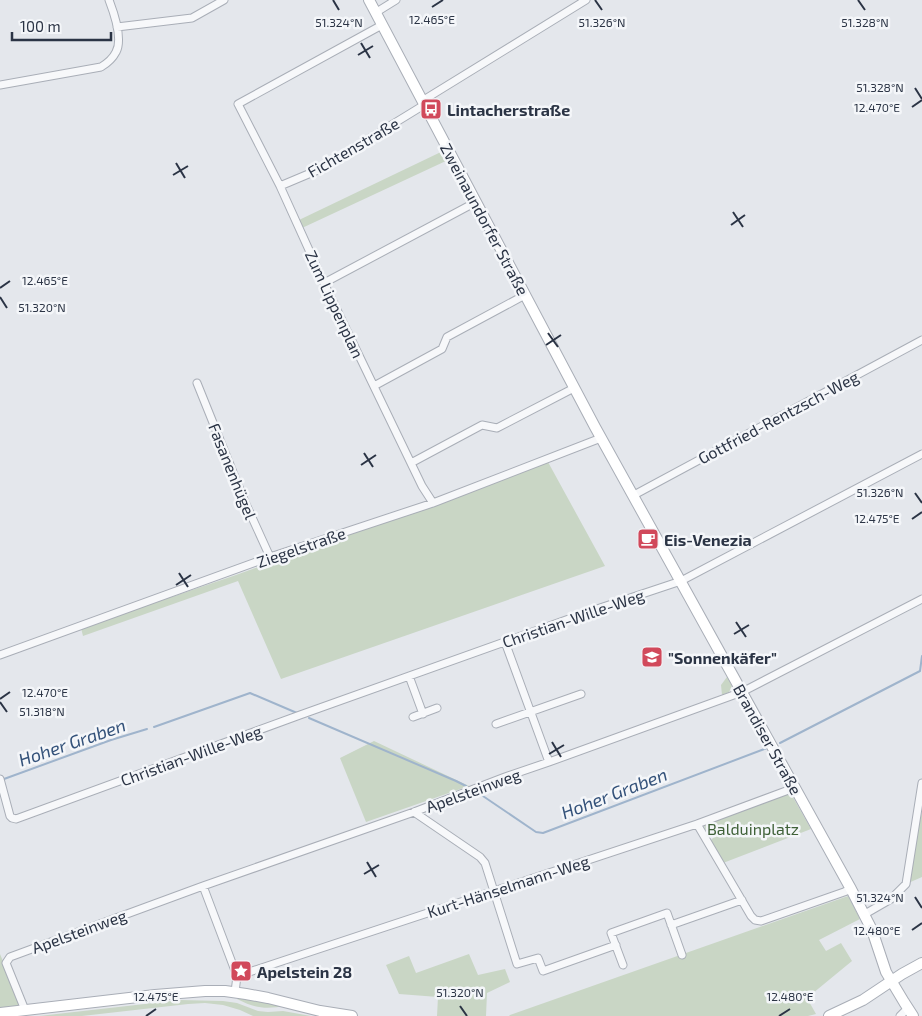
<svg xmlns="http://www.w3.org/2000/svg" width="922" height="1016" viewBox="0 0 922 1016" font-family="'Exo 2',sans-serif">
<rect width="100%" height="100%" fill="#e4e7ec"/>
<path fill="#c9d6c5" d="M443,151L448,160L302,228L299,220Z
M548,462L605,566L281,679L238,581L83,636L81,628L236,575L511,477Z
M727,677L732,686L729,692L722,695L721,685Z
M374,741L469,786L366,822L340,758Z
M790,792L811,829L723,863L711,840L714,837L709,828L705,830L704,825L705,823Z
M922,812V877L906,884Z
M848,896L860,919L819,940L826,951L841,943L852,961L807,998L816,1014L808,1016H509L510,1015Z
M0,954L20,1002L18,1007L0,1009Z
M469,954L478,975L505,969L510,982L487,993L486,1016H437L438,997L399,994L386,965L409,956L416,973Z
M239,998L262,1000L286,1006C266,1009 256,1009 237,999Z
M180,1000L223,1001L237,1003L258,1011L268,1012L283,1011L311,1016H253L240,1010L223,1005L205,1003L188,1004L82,1016H39Z"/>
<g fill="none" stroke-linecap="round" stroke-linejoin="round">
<path stroke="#9fb4cc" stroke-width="2" d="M309,718L456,781L466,786
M154,727L250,693L297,713
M780,743L920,671L922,656
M4,779L111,740L147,729
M477,792L536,832L543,833L767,748"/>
<g stroke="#a9aeb7" stroke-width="9">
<path id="street" d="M375,13L396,0
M382,25L238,104L280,186L324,283L422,486L433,503
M117,27L192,18L224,0
M0,85L101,67C106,64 113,58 116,52C123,39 114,13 109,0
M422,101L586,0
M280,186L318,170L424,105
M324,283L476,202
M197,383L245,502L270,557
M374,386L442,349L447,337L525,295
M411,463L482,425L497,428L574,388
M634,495L922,340
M505,642L549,762
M0,655L270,557L433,503L601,438
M409,676L423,714
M413,717L437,708
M496,724L581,694
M0,779L10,816L12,818L16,819L300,715L594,610L681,581L922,454
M414,812L480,857L485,863L517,964L538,958L543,971L616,945
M697,824L751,916L755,920L761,921L844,892L851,889
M203,886L237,976
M865,914L891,899L906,884L922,783
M671,925L742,900
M623,965L611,933L667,913L682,955
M235,992L237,976L697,824L794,788
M25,1010L6,963L10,957L203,886L414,812L505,777L549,762L742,692L922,599
M900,1016L908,1008"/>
</g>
<g stroke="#a9aeb7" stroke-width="12">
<path id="secondary" d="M369,0L595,427L851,889L872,930L886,972L904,1002L913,1016
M0,1013L155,995L205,991H225L246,994L268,998L320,1011L352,1016
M829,1016L863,1000L902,974L922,963"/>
</g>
<use href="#street" stroke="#f7f8fa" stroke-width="7"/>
<use href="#secondary" stroke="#fff" stroke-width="10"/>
</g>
<path fill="none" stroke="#2b3445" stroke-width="2" d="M333,0L339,10M595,0L602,10M858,0L865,10M432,7L443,0M361,43L370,58M358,55L373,46M915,88L922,99M912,107L922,100M176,163L185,178M173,175L188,166M733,212L743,227M731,225L745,215M0,288L10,281M0,297L7,308M548,333L558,347M546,345L561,335M364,453L373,467M361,465L376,455M915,493L922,503M912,519L922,512M179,573L188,587M176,585L191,575M736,622L746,637M734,634L749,625M0,699L10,692M0,702L7,712M552,742L561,757M549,754L564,745M367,862L376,877M364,874L379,865M915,897L922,908M912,930L922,923M460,1006L467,1016M146,1016L156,1009M779,1016L790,1009"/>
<defs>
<g id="bus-square" transform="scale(1.125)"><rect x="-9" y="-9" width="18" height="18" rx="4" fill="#d1495b" stroke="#f4f6f9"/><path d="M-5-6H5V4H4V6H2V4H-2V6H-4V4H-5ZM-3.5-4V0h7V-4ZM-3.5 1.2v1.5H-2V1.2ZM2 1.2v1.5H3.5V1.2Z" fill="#fff"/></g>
<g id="cafe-square" transform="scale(1.125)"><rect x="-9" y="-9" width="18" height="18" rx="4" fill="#d1495b" stroke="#f4f6f9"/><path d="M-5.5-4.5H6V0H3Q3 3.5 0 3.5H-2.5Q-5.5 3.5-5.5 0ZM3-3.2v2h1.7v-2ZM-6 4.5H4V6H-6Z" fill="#fff"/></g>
<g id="school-square" transform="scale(1.125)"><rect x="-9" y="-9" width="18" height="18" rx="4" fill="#d1495b" stroke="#f4f6f9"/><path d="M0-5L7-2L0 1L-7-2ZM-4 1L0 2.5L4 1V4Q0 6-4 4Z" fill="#fff"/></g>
<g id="sight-square" transform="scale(1.125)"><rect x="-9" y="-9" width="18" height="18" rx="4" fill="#d1495b" stroke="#f4f6f9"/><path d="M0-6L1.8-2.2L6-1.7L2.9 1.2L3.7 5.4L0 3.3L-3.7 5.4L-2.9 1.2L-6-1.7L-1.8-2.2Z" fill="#fff"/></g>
</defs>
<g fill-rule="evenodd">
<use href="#bus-square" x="431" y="109"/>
<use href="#cafe-square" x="648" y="539"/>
<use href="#school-square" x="652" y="657"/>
<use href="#sight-square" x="241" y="971"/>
</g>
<g text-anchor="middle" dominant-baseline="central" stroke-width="5" stroke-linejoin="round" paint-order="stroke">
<g font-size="16" font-weight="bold" fill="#2b3445" stroke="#f4f6f9" text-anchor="start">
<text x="447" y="109">Lintacherstraße</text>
<text x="664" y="539">Eis-Venezia</text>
<text x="668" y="657">"Sonnenkäfer"</text>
<text x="257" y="971">Apelstein 28</text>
</g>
<g font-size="16" fill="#2b3445" stroke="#f4f6f9">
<text transform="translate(353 147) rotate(-30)">Fichtenstraße</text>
<text transform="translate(485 219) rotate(62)">Zweinaundorfer Straße</text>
<text transform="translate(335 304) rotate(65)">Zum Lippenplan</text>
<text transform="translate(778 417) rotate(-28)">Gottfried-Rentzsch-Weg</text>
<text transform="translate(233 471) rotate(68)">Fasanenhügel</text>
<text transform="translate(301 547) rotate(-19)">Ziegelstraße</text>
<text transform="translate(573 618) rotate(-19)">Christian-Wille-Weg</text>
<text transform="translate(768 739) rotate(61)">Brandiser Straße</text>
<text transform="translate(191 755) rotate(-20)">Christian-Wille-Weg</text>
<text transform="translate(473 790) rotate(-20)">Apelsteinweg</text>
<text transform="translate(508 886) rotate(-18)">Kurt-Hänselmann-Weg</text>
<text transform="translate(79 931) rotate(-20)">Apelsteinweg</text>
</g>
<g font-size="16" fill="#3f6138" stroke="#f4f6f9">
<text x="753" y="828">Balduinplatz</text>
</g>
<g font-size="18" font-style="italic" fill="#34527a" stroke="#f4f6f9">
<text transform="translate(72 742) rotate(-19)">Hoher Graben</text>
<text transform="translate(614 793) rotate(-21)">Hoher Graben</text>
</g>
</g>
<g font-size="12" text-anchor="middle" fill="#2b3445" stroke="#f4f6f9" stroke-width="5" stroke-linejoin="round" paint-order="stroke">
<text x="432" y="24">12.465°E</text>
<text x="339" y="27">51.324°N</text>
<text x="602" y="27">51.326°N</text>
<text x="865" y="27">51.328°N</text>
<text x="880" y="92">51.328°N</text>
<text x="877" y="112">12.470°E</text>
<text x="45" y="285">12.465°E</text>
<text x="42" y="312">51.320°N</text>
<text x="880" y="497">51.326°N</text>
<text x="877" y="523">12.475°E</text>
<text x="45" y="697">12.470°E</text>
<text x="42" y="716">51.318°N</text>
<text x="880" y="902">51.324°N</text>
<text x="877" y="935">12.480°E</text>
<text x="460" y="997">51.320°N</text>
<text x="156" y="1001">12.475°E</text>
<text x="790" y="1001">12.480°E</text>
</g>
<path d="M12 32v8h99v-8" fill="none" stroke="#2b3445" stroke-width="2.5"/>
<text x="20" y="32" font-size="15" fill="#2b3445" stroke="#f4f6f9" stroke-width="4" paint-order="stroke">100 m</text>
</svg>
